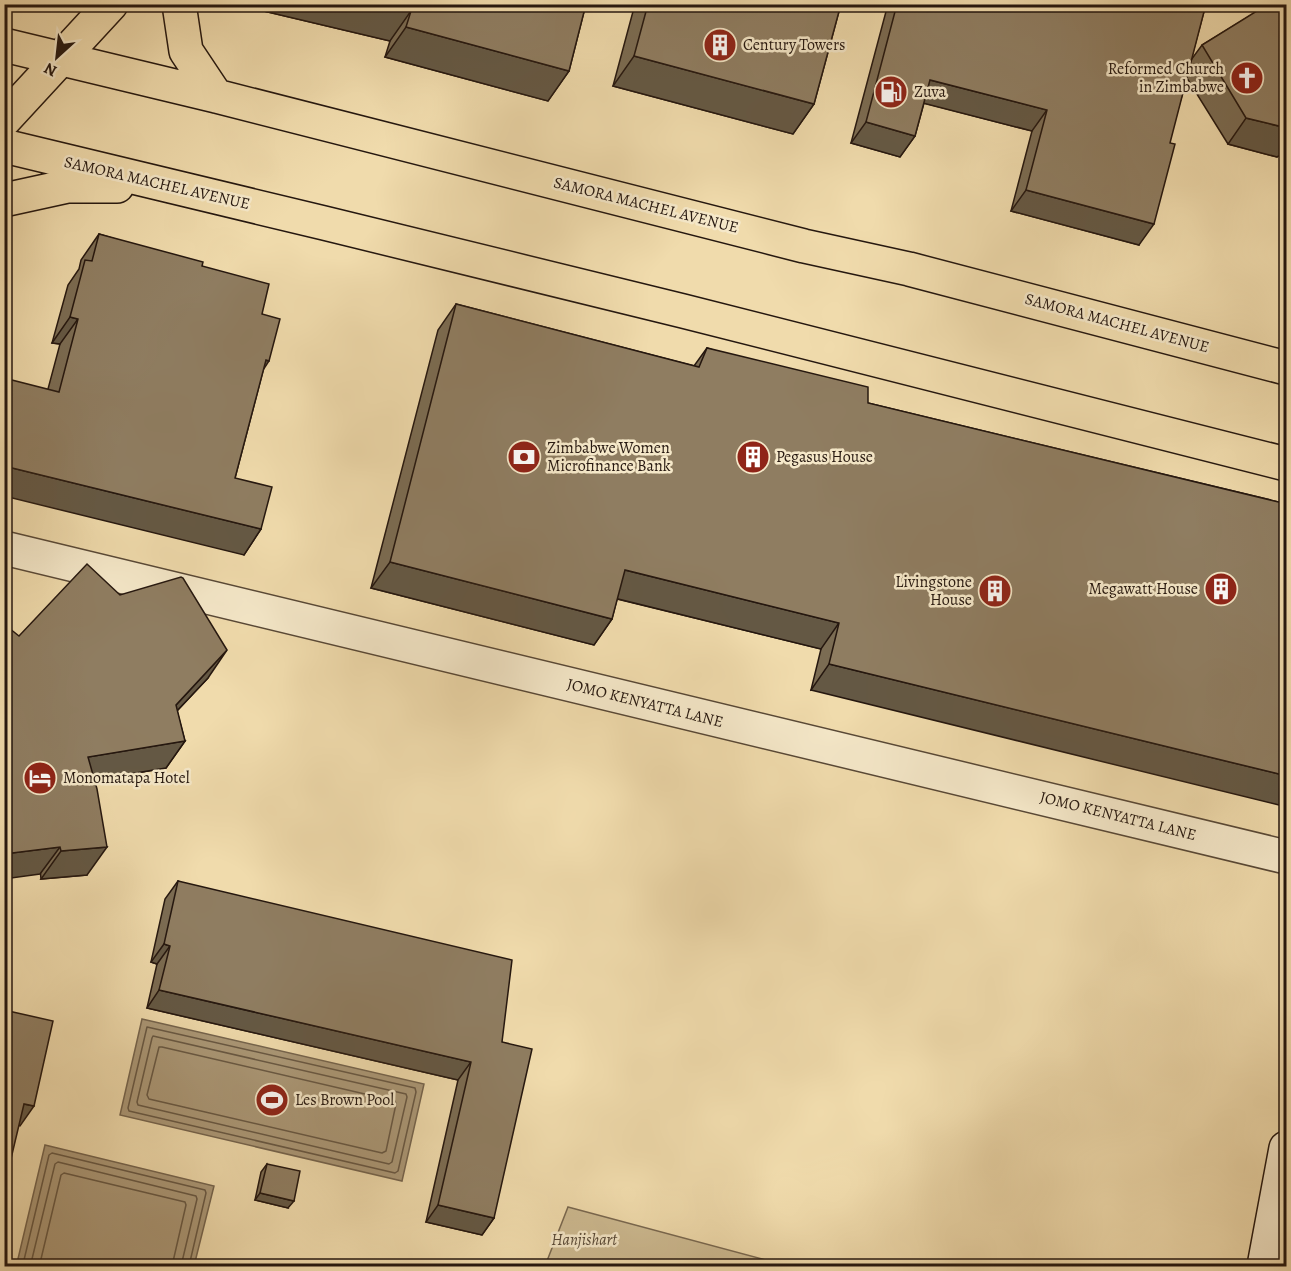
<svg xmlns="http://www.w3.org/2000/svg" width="1291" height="1271" viewBox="0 0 1291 1271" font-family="Alegreya,serif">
<rect width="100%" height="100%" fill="#f0dbac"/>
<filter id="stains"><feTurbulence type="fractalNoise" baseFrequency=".00333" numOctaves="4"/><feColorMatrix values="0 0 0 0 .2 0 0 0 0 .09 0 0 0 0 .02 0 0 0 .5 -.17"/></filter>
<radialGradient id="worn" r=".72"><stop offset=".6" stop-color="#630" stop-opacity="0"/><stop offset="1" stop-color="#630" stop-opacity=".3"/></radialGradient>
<path fill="#cdba91" stroke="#796850" stroke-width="1.5" d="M568,1207L788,1266H545Z"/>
<path fill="#ab9877" stroke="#75644d" stroke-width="1.5" d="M142,1019L424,1084L402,1181L120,1115Z
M45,1145L214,1186L194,1266H30L17,1263Z"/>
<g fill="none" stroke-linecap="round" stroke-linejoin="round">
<path stroke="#685843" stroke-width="1.5" d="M147,1027L415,1088L416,1092L398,1171L395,1173L129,1111L128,1108Z
M153,1036L406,1094L407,1097L392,1162L389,1164L138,1105L137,1102L152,1038Z
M159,1047H162L395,1101L396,1104L386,1151L382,1153L149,1099L147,1095Z
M25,1266L24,1260L49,1155L52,1153L205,1190L206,1193L189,1266
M32,1266V1259L55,1164L58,1162L196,1196L197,1199L181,1266
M41,1266V1259L61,1175L64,1173L185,1202L186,1205L172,1266"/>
<g stroke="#584836" stroke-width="36">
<path id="street" d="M4,548L1286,857"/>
</g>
<g stroke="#25170f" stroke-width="36">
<path id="secondary" d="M1264,1266L1286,1148"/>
</g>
<g stroke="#25170f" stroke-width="36">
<path id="primary" d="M4,120L111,4"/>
</g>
<g stroke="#25170f" stroke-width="36">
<path id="highway" d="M179,4L186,51L216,96
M4,45L216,96L804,246L909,269L1286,368
M4,146L324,223L683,311L1286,464
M4,200L68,186H117"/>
</g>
<use href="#street" stroke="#f5e8c9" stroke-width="33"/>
<use href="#secondary" stroke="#f5e8c9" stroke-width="33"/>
<use href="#primary" stroke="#f0dbac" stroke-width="33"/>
<use href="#highway" stroke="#f0dbac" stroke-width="33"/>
</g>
<path fill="#7b6c53" stroke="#25170f" stroke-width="1.5" d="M234,4H586L569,71L548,101L385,57L390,41Z
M635,4H841L814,104L793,134L613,86Z
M888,4H1206L1191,60L1202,45L1258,11L1259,4H1287V151L1277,157L1228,144L1187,78L1139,245L1011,211L1032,131L924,103L915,136L900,157L851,143Z
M99,234L202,266L262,314L263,371L235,478L261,529L244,555L48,389L60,344L52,343L68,285L79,269L81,260Z
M456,304L694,366L707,348L868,403L1287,504L811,690L821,649L617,599L612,619L594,645L371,588L438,330Z
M19,636L208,678L177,711L185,741L166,768L95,780L87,875L41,879Z
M178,881L502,1042L494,1218L482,1235L426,1222L458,1080L147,1008L157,964L151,962L165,899Z
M267,1164L288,1208L255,1200L261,1172Z"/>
<path fill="#645844" stroke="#25170f" stroke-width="1.5" d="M234,4H384L411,11L390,41Z
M406,27L569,71L548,101L385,57Z
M634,56L814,104L793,134L613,86Z
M930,80L1047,110L1032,131L915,101Z
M1246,118L1287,128V151L1277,157L1228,144Z
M866,122L915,136L900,157L851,143Z
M1026,190L1154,224L1139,245L1011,211Z
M70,317L78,319L60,344L52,343Z
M266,360L269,361L252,387Z
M4,466L261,529L244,555L4,496Z
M390,562L612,619L594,645L371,588Z
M625,570L839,623L821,649L606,596Z
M227,650L208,678L156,733L176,705Z
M829,664L1287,776V807L811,690Z
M185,741L166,768L69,784L88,757Z
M60,847L40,874L4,879V854Z
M107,847L87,875L41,879L61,851Z
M164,944L170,946L157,964L151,962Z
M159,990L471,1062L458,1080L147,1008Z
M24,1104L34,1106L20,1126L10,1123Z
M260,1193L294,1201L288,1208L255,1200Z
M438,1205L494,1218L482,1235L426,1222Z"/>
<path fill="#8f7d61" stroke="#25170f" stroke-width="1.5" d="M384,4H586L569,71L406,27L411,11Z
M648,4H841L814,104L634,56Z
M897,4H1206L1170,143L1175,144L1154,224L1026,190L1047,110L930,80L915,136L866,122Z
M1268,4H1287V128L1246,118L1202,45Z
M99,234L203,262L202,266L269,284L262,314L280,319L269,361L266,360L235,478L272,487L261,529L4,466V378L59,392L78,319L70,317L85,260L92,261Z
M456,304L699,367L707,348L868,387V403L1287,504V776L829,664L839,623L625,570L612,619L390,562Z
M87,564L120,595L181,577L183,578L227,650L176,705L185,741L88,757L97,789L107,847L61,851L60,847L4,854V624L19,636Z
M178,881L512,960L502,1042L532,1049L494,1218L438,1205L471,1062L159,990L170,946L164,944Z
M4,1010L53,1021L34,1106L24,1104L4,1188Z
M267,1164L300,1171L294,1201L260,1193Z
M4,1231L9,1232L4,1253Z"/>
<defs>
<g id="building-disc" transform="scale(1.725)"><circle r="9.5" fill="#8f2418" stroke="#f5e8c9"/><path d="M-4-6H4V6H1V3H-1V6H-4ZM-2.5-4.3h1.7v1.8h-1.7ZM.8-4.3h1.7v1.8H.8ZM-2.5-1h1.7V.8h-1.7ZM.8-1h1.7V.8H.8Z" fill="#fff"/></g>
<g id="church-disc" transform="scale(1.725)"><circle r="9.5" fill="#8f2418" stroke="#f5e8c9"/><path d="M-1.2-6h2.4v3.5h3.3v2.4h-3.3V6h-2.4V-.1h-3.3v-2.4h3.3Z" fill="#fff"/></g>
<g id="fuel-disc" transform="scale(1.725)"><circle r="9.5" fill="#8f2418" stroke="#f5e8c9"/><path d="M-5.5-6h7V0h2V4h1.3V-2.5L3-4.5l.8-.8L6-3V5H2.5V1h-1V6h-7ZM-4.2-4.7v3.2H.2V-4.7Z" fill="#fff"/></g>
<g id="bank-disc" transform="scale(1.725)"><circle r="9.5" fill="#8f2418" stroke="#f5e8c9"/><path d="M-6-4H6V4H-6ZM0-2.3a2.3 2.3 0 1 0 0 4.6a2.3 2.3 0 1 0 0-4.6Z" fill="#fff"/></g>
<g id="hotel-disc" transform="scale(1.725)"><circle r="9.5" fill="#8f2418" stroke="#f5e8c9"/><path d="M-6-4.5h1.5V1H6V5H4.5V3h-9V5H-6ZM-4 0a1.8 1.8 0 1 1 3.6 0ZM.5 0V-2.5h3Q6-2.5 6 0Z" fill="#fff"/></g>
<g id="stadium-disc" transform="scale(1.725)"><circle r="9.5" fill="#8f2418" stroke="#f5e8c9"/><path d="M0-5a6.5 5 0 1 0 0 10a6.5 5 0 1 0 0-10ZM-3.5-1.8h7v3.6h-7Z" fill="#fff"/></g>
</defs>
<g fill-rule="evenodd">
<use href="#building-disc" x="720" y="45"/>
<use href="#church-disc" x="1247" y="78"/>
<use href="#fuel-disc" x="891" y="92"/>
<use href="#bank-disc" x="524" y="457"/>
<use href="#building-disc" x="753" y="457"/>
<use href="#building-disc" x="1221" y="589"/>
<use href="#building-disc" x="995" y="591"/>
<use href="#hotel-disc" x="40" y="778"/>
<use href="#stadium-disc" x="272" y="1100"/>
</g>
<g text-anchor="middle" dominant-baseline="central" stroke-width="5" stroke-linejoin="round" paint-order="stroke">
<g font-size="16" fill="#25170f" stroke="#f5e8c9" text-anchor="start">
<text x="743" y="45">Century Towers</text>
<text x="1224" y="69" text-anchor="end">Reformed Church<tspan x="1224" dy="18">in Zimbabwe</tspan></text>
<text x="914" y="92">Zuva</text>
<text x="547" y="448">Zimbabwe Women<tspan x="547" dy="18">Microfinance Bank</tspan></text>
<text x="776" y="457">Pegasus House</text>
<text x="972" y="582" text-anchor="end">Livingstone<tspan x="972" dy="18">House</tspan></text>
<text x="1198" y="589" text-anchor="end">Megawatt House</text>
<text x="63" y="778">Monomatapa Hotel</text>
<text x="295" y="1100">Les Brown Pool</text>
</g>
<g font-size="16" fill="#25170f" stroke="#f5e8c9">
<text transform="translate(157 183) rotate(13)">SAMORA MACHEL AVENUE</text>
<text transform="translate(646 205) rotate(14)">SAMORA MACHEL AVENUE</text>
<text transform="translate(1117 323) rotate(15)">SAMORA MACHEL AVENUE</text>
<text transform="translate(645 703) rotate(14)">JOMO KENYATTA LANE</text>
<text transform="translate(1118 816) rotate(14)">JOMO KENYATTA LANE</text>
</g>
<g font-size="16" font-style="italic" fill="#574836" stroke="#f5e8c9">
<text x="584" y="1240">Hanjishart</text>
</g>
</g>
<rect width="1291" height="1271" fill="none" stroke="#f0dbac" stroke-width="24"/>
<rect x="6" y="6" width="1279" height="1259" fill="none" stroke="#25170f" stroke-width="3"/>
<rect x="12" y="12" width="1267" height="1247" fill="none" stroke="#25170f" stroke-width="1.5"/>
<g transform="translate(57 57) rotate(207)" stroke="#f5e8c9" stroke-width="4.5" paint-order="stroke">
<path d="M0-4.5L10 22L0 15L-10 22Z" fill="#25170f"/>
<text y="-9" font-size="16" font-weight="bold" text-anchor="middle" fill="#25170f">N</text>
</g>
<rect width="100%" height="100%" filter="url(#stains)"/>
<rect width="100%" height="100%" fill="url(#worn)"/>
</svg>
